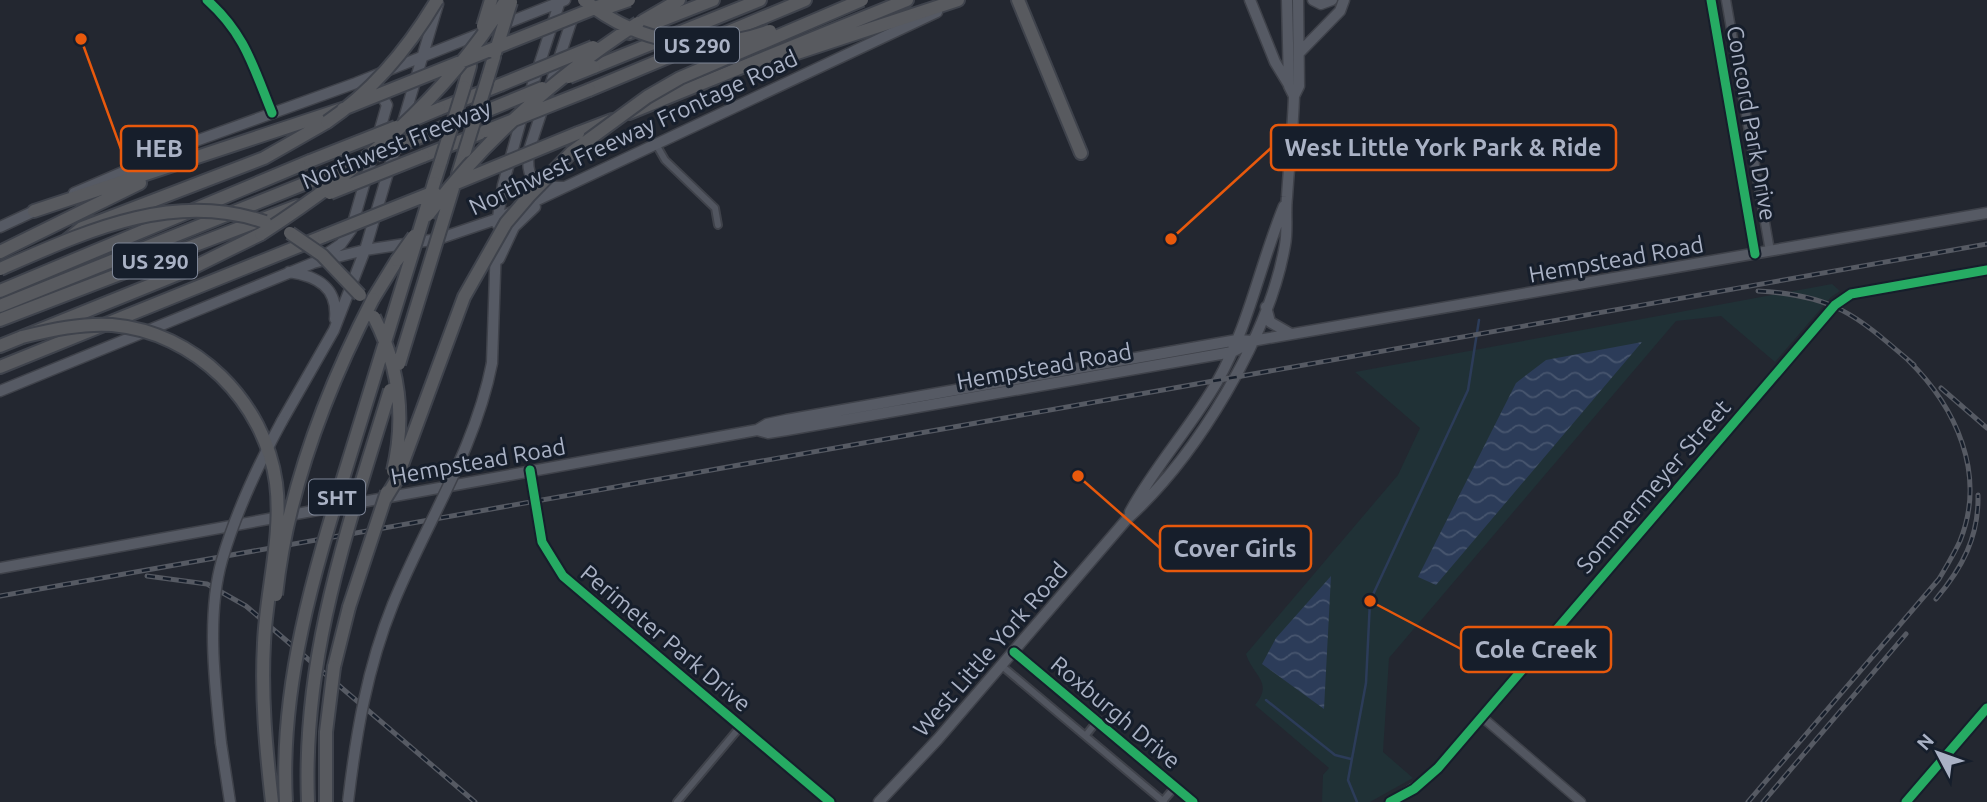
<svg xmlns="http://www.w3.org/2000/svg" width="1987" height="802" viewBox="0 0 1987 802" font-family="Ubuntu,sans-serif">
<defs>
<pattern id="water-waves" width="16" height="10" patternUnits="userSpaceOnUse" patternTransform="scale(1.75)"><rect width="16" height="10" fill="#2c3c59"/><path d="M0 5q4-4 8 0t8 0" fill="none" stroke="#48566f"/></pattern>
</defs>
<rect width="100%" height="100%" fill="#232730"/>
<path fill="#203136" d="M1832,284L1840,291L1831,297L1775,362L1721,316L1676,321L1389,658L1383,752L1413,778L1370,802H1322L1323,775L1329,768L1255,705C1274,682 1253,676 1246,654L1398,475L1420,428L1355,372Z"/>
<path fill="url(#water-waves)" d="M1642,342L1436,585L1418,577L1516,383L1546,360Z
M1331,576L1324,709L1262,664L1276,638Z"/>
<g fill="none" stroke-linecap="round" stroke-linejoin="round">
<path stroke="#2c3c59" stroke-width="2.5" d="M1266,700L1335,755L1351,759
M1357,802L1348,780L1366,683L1370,601L1468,390L1479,320"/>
<g stroke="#3f424a" stroke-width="10">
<path id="minor" d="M207,0C245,34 253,66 272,113
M657,146L665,160L715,208L718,225
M530,470L542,542L563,576L830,802
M1014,652L1193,802
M1002,666L1164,802
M1086,735L1098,720
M1163,801L1175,787
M677,802L740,727
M1390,802L1429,777L1482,717
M1906,802L1987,708"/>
</g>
<g stroke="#3f424a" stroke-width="11">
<path id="tertiary" d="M1711,0L1755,254
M1726,0L1770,251
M1581,802L1482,717L1835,305L1851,294L1987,270"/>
</g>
<g stroke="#3f424a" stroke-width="13">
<path id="secondary" d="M1250,0L1275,62L1289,85
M1287,0L1289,86L1294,96
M1313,0L1321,4L1332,0
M1299,53L1340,11L1344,0
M529,96L560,1
M564,187C534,188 525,179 529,150L573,16
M74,193L193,142L356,83L565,0
M497,224L503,185L523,113
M0,227L41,208
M322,257L341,244L351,230L387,105L378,90
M499,259L514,227L535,207
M289,272C317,276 338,287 335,319
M1266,307L1270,322L1291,334
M492,363L496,243
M0,391L313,263L365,250L438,239L497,219L937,12
M282,421L334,330L365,250L438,4
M757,430L768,433L787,430L1232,352L1251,342
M1130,512C1155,466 1191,427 1217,382C1249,326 1260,264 1284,206
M0,568L757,430L767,424L786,420L1237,340L1252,341L1987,213
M221,743L230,802
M879,802L938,739L1127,519C1196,457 1269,337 1285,245C1288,230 1285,213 1287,197C1289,163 1293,130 1294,96L1299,86L1298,0"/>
</g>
<g stroke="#3f434c" stroke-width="16">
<path id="motorway" d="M1018,0L1081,153
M643,21L679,0
M629,33L713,0
M794,54L958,0
M594,67L760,0
M488,77L494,57
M464,87L470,66
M589,90L805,0
M439,109L500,85
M629,113L907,0
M437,130L482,112
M578,133L612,120
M423,156L486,131
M458,174L465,151
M434,183L441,161
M34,211L342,109
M67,240L82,228L264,158L327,122
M0,252L140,183
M0,291L310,161
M373,299L397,260
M0,306L311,181
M0,320L297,206
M0,346L188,270L261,234
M0,367L324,236
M334,667L349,607"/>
</g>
<use href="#minor" stroke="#525660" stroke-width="6"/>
<use href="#tertiary" stroke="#525660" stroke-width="8"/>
<use href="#secondary" stroke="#565a64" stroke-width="10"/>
<use href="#motorway" stroke="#585a5f" stroke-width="12"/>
<g stroke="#565a63" stroke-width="5">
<path id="rail" d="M1758,291C1836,295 1858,317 1914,365
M1941,388L1987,428
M147,576L207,584L246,606L475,802
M0,596L1987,244
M1936,599C1962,568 1979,537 1978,495
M1748,802L1939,579C1946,567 1954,554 1960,541C1987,474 1956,407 1908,360
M1763,802L1906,634"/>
</g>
<use href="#rail" stroke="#161e2b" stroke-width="2.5" stroke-dasharray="8" stroke-linecap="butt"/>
<g stroke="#3f424a" stroke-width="13" stroke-linecap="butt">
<path id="secondary-bridge" d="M221,743C215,686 206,616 222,560C236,512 258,465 282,421
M348,802C356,734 367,668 393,604C426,523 475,450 492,363"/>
</g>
<g stroke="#3f434c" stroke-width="16" stroke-linecap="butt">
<path id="motorway-bridge" d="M584,0C639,44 704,55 770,31
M609,7L629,0
M483,26L491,0
M495,53L511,2
M569,77L594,67
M500,85L593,47
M343,109L615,0
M486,111L542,88
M413,120L439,109
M327,122C373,91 409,47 437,0
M486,131L589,90
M465,151L488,77
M376,155L437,130
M310,161L396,127
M441,161L464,87
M311,181L353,164
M454,184L578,133
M330,193L423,156
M428,215C486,137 557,76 638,23
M290,233L322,255L360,295
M261,234C357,172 445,99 506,0
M324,236L434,192
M397,260L414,236
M0,269C85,232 172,190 265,222
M374,317C399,366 406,417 393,471
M22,337C51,330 82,323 112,325C195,332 265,402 276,483C283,535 266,591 264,643C261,696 266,749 272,802
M399,364L453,188
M385,499L396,481L464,297L506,223L529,196L572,152L647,97L680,78L862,0
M276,595C287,491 325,392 373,299
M349,607L387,492
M286,802C279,678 318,560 354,443C381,356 407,270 434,183
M308,802C302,655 348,528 390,390
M326,802V732L334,667"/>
</g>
<use href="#secondary-bridge" stroke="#565a64" stroke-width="10"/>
<use href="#motorway-bridge" stroke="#585a5f" stroke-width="12"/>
<g stroke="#161e2b" stroke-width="13">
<path id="cycleway" d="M207,0C245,34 253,66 272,113
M1711,0L1755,254
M530,470L542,542L563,576L830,802
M1014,652L1193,802
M1390,802L1414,789L1438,768L1835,305L1851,294L1987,270
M1906,802L1987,708"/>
</g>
<use href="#cycleway" stroke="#26ab63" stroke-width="9"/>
</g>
<g text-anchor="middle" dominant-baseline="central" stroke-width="6" stroke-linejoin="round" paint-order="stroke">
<g fill="#161e2b" stroke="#7e8697" stroke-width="2">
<rect x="655" y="27.5" width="84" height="35" rx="5"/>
<rect x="113" y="243.5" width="84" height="35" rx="5"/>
<rect x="309" y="479.5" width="56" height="35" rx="5"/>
</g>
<g font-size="21" font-weight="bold" fill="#aab2c5">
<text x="697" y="45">US 290</text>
<text x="155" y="261">US 290</text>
<text x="337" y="497">SHT</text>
</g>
<g font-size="23" fill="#aab2c5" stroke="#161e2b">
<text transform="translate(1752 123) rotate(80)">Concord Park Drive</text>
<text transform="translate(633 132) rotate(-25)">Northwest Freeway Frontage Road</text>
<text transform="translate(396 144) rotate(-22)">Northwest Freeway</text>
<text transform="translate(1616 259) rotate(-10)">Hempstead Road</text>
<text transform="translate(1044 366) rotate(-10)">Hempstead Road</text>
<text transform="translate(478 461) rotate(-10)">Hempstead Road</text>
<text transform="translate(1653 486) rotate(-49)">Sommermeyer Street</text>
<text transform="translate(666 638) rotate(40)">Perimeter Park Drive</text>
<text transform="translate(990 649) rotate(-49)">West Little York Road</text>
<text transform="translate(1116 712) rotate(40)">Roxburgh Drive</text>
</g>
</g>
<path fill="none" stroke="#e8590c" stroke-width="2.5" d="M1171 239L1271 148M81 39L121 149M1078 476L1160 548M1370 601L1461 649"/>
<g fill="#e8590c" stroke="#161e2b" stroke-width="2.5">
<circle cx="1171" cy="239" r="7"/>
<circle cx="81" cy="39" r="7"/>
<circle cx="1078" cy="476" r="7"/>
<circle cx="1370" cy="601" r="7"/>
</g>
<g fill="#161e2b" stroke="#e8590c" stroke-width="2.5">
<rect x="1271" y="125" width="345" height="45" rx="7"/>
<rect x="121" y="126" width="76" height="45" rx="7"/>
<rect x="1160" y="526" width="151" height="45" rx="7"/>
<rect x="1461" y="627" width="150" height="45" rx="7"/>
</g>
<g font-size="24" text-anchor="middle" font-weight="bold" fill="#aab2c5">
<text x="1443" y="156">West Little York Park &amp; Ride</text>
<text x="159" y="157">HEB</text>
<text x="1235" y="557">Cover Girls</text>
<text x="1536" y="658">Cole Creek</text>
</g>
<g transform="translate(1938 753) rotate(311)" stroke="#161e2b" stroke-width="5" paint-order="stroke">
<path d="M0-5L12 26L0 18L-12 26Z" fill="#aab2c5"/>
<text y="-10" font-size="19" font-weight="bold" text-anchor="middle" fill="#aab2c5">N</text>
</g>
</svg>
